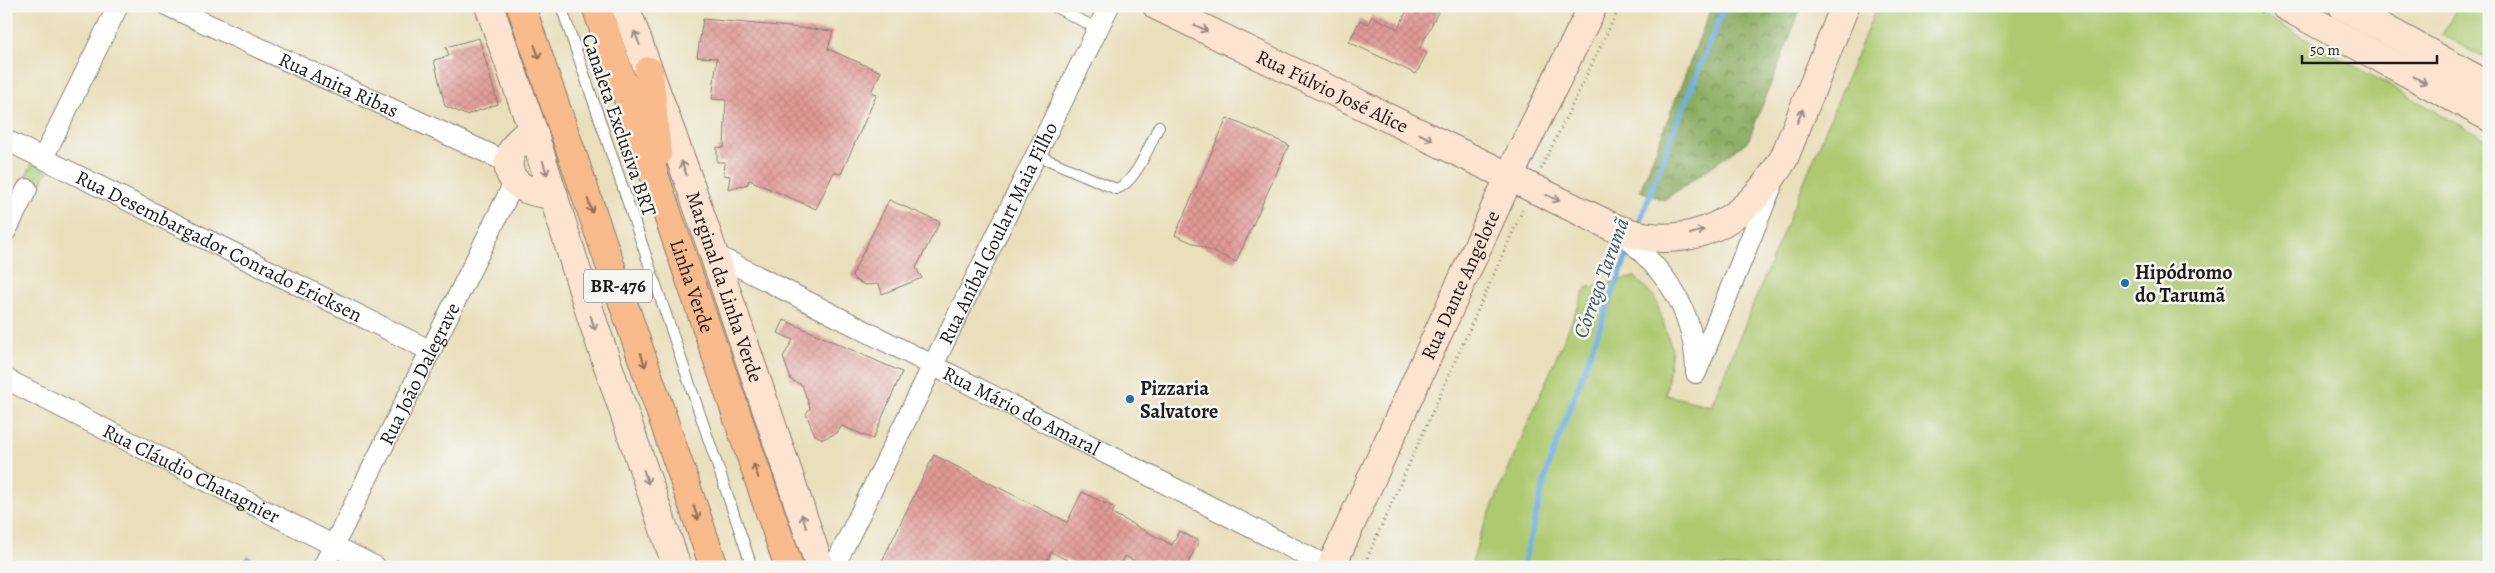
<svg xmlns="http://www.w3.org/2000/svg" width="2495" height="573" viewBox="0 0 2495 573" font-family="Alegreya,serif">
<defs>
<pattern id="forest-crowns" width="20" height="18" patternUnits="userSpaceOnUse" patternTransform="scale(1.25)"><rect width="20" height="18" fill="#8aad62"/><path d="M2 6a3 3 0 1 1 6 0M12 15a3 3 0 1 1 6 0" fill="none" stroke="#708c50"/></pattern>
<pattern id="garden-furrows" width="10" height="10" patternUnits="userSpaceOnUse" patternTransform="scale(1.25)"><rect width="10" height="10" fill="#aec970"/><path d="M-1 1l2-2M0 10L10 0M9 11l2-2" fill="none" stroke="#95ac60"/></pattern>
<pattern id="building-cross-hatch" width="8" height="8" patternUnits="userSpaceOnUse" patternTransform="scale(1.25)"><rect width="8" height="8" fill="#e19a95"/><path d="M0 0l8 8M0 8l8-8" fill="none" stroke="#c08480"/></pattern>
</defs>
<rect width="100%" height="100%" fill="#f6f6f2"/>
<filter id="ink" filterUnits="userSpaceOnUse"><feTurbulence type="fractalNoise" baseFrequency=".02" numOctaves="2"/><feDisplacementMap in="SourceGraphic" scale="10" xChannelSelector="R" yChannelSelector="G"/><feConvolveMatrix kernelMatrix="1 2 1 2 8 2 1 2 1" color-interpolation-filters="sRGB"/></filter>
<filter id="wash" filterUnits="userSpaceOnUse"><feTurbulence type="fractalNoise" baseFrequency=".0096" numOctaves="4" result="noise"/><feDisplacementMap in="SourceGraphic" scale="20" xChannelSelector="R" yChannelSelector="G"/><feGaussianBlur stdDeviation="1.12" result="paint"/><feColorMatrix in="noise" values="0 0 0 0 0 0 0 0 0 0 0 0 0 0 0 0 0 1.4 0 .05"/><feComposite in="paint" operator="in"/></filter>
<g filter="url(#wash)">
<rect width="100%" height="100%" fill="#e9dfbb"/>
<path fill="#aec970" stroke="#657246" d="M1877,6H2247L2489,141V567H1471L1479,538L1586,288L1635,277L1655,298L1672,349L1666,395L1711,406Z
M2458,6H2489V60L2442,35Z"/>
<path fill="url(#forest-crowns)" stroke="#53643f" d="M1712,6H1802L1748,141L1664,200L1640,191Z"/>
<path fill="url(#garden-furrows)" stroke="#657246" d="M32,163L48,171L39,187L24,180Z"/>
<path fill="#70b0e4" stroke="#466680" d="M247,556L259,562L256,567H242Z"/>
<g fill="none" stroke-linecap="round" stroke-linejoin="round">
<path stroke="#70b0e4" stroke-width="5.5" d="M1638,226L1670,140L1725,6
M1523,567L1548,467L1630,247"/>
</g>
<g id="blocks">
<path fill="url(#building-cross-hatch)" d="M1409,6H1441L1419,50L1427,53L1416,74L1349,42L1360,20L1368,24L1372,16L1398,29Z
M703,19L833,31L828,49L881,72L871,92L877,94L841,174L834,172L816,209L749,180L748,184L728,189L730,176L724,175L725,162H717V147L724,148L726,100L712,99L717,58L697,57Z
M479,38L498,104L466,115L445,106L434,60L449,56L446,47Z
M1227,118L1289,145L1236,262L1175,235Z
M889,200L940,222L916,268L922,278L882,294L879,284L865,285L855,280L852,275Z
M784,320L902,372L873,439L842,426L837,433L823,439L815,435L806,414L810,408L802,385L791,380L783,357L793,340L778,333Z
M934,455L1067,522L1082,492L1115,508L1112,513L1172,545L1179,531L1199,541L1186,567H1146L1125,556L1120,567H1098L1088,562L1086,567H1081L1051,552L1044,567H879Z"/>
</g>
</g>
<g filter="url(#ink)">
<use href="#blocks" fill-opacity="0" stroke="#827e6c" stroke-width="1"/>
<g fill="none" stroke-linecap="round" stroke-linejoin="round">
<g stroke="#827e6c" stroke-width="12">
<path id="service" d="M561,6L752,567
M1053,6L1098,29
M1037,155L1116,189C1136,183 1150,144 1159,126"/>
</g>
<g stroke="#827e6c" stroke-width="22">
<g id="minor">
<path id="s1" d="M168,6L507,162"/>
<path id="s2" d="M6,140L431,351"/>
<path d="M43,158L118,6"/>
<path d="M6,231L27,189"/>
<path d="M1620,231C1665,272 1693,305 1696,369"/>
<path id="s3" d="M714,254L1329,567"/>
<path d="M1696,373L1773,183"/>
<path id="s4" d="M6,379L376,567"/>
<path id="s5" d="M323,567L515,181"/>
<path id="s6" d="M834,567L1109,6"/>
</g>
</g>
<g stroke="#827e6c" stroke-width="30">
<g id="secondary">
<path d="M489,6L533,131L593,322L677,567"/>
<path id="s7" d="M625,6L691,187L820,567"/>
<path id="s8" d="M1157,6L1617,229C1628,232 1639,236 1650,237C1712,244 1755,207 1784,158L1845,6"/>
<path d="M2285,6L2489,117"/>
<path d="M2343,6L2489,86"/>
<path d="M533,131C509,142 496,175 526,189C535,193 545,194 554,195"/>
<path id="s9" d="M1331,567L1519,156L1593,6"/>
</g>
</g>
<g stroke="#827e6c" stroke-width="30">
<g id="trunk">
<path d="M521,6L714,567"/>
<path id="s10" d="M596,6L789,567"/>
<path d="M649,71L657,154"/>
</g>
</g>
<path stroke="#827e6c" stroke-width="3" stroke-dasharray="1 4" stroke-linecap="butt" d="M2253,6L2263,12
M1541,169L1620,6
M1363,567L1524,207"/>
<use href="#service" stroke="#fff" stroke-width="10"/>
<use href="#minor" stroke="#fff" stroke-width="20"/>
<use href="#secondary" stroke="#fde4d1" stroke-width="28"/>
<use href="#trunk" stroke="#fabb8c" stroke-width="28"/>
</g>
<defs><path id="oneway-shaft" d="M-6 0H5M1.5-3L5.5 0L1.5 3" fill="none" stroke-width="1.6" stroke-linecap="round" stroke-linejoin="round" transform="scale(1.25)"/></defs>
<g stroke="#988a80">
<use href="#oneway-shaft" transform="translate(1201 28) rotate(26)"/>
<use href="#oneway-shaft" transform="translate(637 38) rotate(-111)"/>
<use href="#oneway-shaft" transform="translate(2420 80) rotate(29)"/>
<use href="#oneway-shaft" transform="translate(1800 116) rotate(-68)"/>
<use href="#oneway-shaft" transform="translate(1426 137) rotate(26)"/>
<use href="#oneway-shaft" transform="translate(545 168) rotate(72)"/>
<use href="#oneway-shaft" transform="translate(684 168) rotate(-110)"/>
<use href="#oneway-shaft" transform="translate(1553 198) rotate(25)"/>
<use href="#oneway-shaft" transform="translate(1697 232) rotate(-16)"/>
<use href="#oneway-shaft" transform="translate(593 323) rotate(72)"/>
<use href="#oneway-shaft" transform="translate(646 477) rotate(71)"/>
<use href="#oneway-shaft" transform="translate(804 521) rotate(-109)"/>
</g>
<g stroke="#8b6c54">
<use href="#oneway-shaft" transform="translate(537 52) rotate(71)"/>
<use href="#oneway-shaft" transform="translate(590 206) rotate(71)"/>
<use href="#oneway-shaft" transform="translate(643 360) rotate(71)"/>
<use href="#oneway-shaft" transform="translate(756 471) rotate(-109)"/>
<use href="#oneway-shaft" transform="translate(696 513) rotate(71)"/>
</g>
</g>
<g fill="#1f6fb2" stroke="#f6f6f2" stroke-width="2">
<circle cx="2125" cy="283" r="5"/>
<circle cx="1130" cy="399" r="5"/>
</g>
<g text-anchor="middle" dominant-baseline="central" stroke-width="5" stroke-linejoin="round" paint-order="stroke">
<rect fill="#f6f6f2" stroke="#5d5d5c" stroke-width="1" x="584" y="269.5" width="68" height="33" rx="4"/>
<g font-size="19" font-weight="bold" fill="#1c1c1c">
<text x="618" y="286">BR-476</text>
</g>
<g font-size="20" fill="#1c1c1c" stroke="#f6f6f2">
<text stroke="none"><textPath href="#s1" startOffset="188">Rua Anita Ribas</textPath></text>
<text stroke="none"><textPath href="#s8" startOffset="195">Rua Fúlvio José Alice</textPath></text>
<text transform="translate(619 125) rotate(71)">Canaleta Exclusiva BRT</text>
<text stroke="none"><textPath href="#s6" startOffset="372">Rua Aníbal Goulart Maia Filho</textPath></text>
<text stroke="none"><textPath href="#s2" startOffset="238">Rua Desembargador Conrado Ericksen</textPath></text>
<text stroke="none"><textPath href="#s9" startOffset="310">Rua Dante Angelote</textPath></text>
<text stroke="none"><textPath href="#s7" startOffset="298">Marginal da Linha Verde</textPath></text>
<text stroke="none"><textPath href="#s10" startOffset="296">Linha Verde</textPath></text>
<text stroke="none"><textPath href="#s5" startOffset="216">Rua João Dalegrave</textPath></text>
<text stroke="none"><textPath href="#s3" startOffset="345">Rua Mário do Amaral</textPath></text>
<text stroke="none"><textPath href="#s4" startOffset="208">Rua Cláudio Chatagnier</textPath></text>
</g>
<g font-size="20" font-weight="bold" fill="#1c1c1c" stroke="#f6f6f2" text-anchor="start">
<text x="2135" y="272">Hipódromo<tspan x="2135" dy="23">do Tarumã</tspan></text>
<text x="1140" y="388">Pizzaria<tspan x="1140" dy="23">Salvatore</tspan></text>
</g>
<g font-size="21" font-style="italic" fill="#3e576c" stroke="#f6f6f2">
<text transform="translate(1601 278) rotate(-70)">Córrego Tarumã</text>
</g>
</g>
<rect width="2495" height="573" fill="none" stroke="#f6f6f2" stroke-width="25"/>
<path d="M2302 55v8h135v-8" fill="none" stroke="#1c1c1c" stroke-width="2.5"/>
<text x="2310" y="55" font-size="15" fill="#1c1c1c" stroke="#f6f6f2" stroke-width="4" paint-order="stroke">50 m</text>
</svg>
